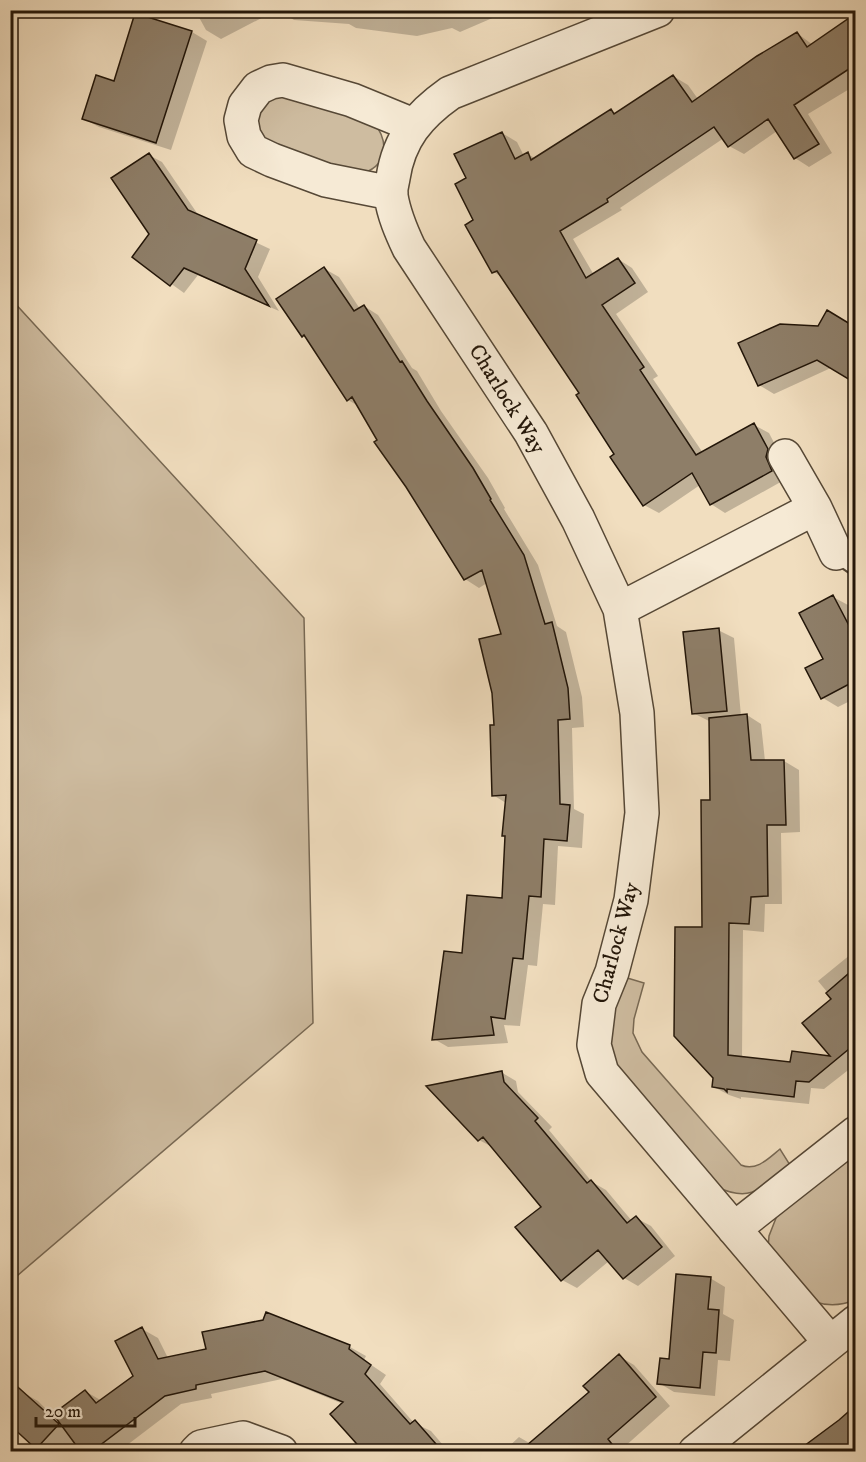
<svg xmlns="http://www.w3.org/2000/svg" width="866" height="1462" viewBox="0 0 866 1462" font-family="'IM FELL DW Pica',serif">
<rect width="100%" height="100%" fill="#f1debf"/>
<filter id="stains"><feTurbulence type="fractalNoise" baseFrequency=".00333" numOctaves="4"/><feColorMatrix values="0 0 0 0 .2 0 0 0 0 .09 0 0 0 0 .02 0 0 0 .5 -.17"/></filter>
<radialGradient id="worn" r=".72"><stop offset=".6" stop-color="#630" stop-opacity="0"/><stop offset="1" stop-color="#630" stop-opacity=".3"/></radialGradient>
<path fill="#cebca0" stroke="#786954" stroke-width="1.5" d="M269,93L373,121C388,140 390,163 364,173L271,149L254,122Z
M11,299L304,618L313,1023L11,1281Z
M624,977L644,983L634,1019L633,1033L642,1052L741,1165C756,1172 769,1158 780,1149L790,1165C763,1186 753,1204 717,1187L619,1069L612,1054L608,1032Z
M855,1147V1300C843,1305 828,1306 815,1302L768,1248L769,1236L778,1213Z"/>
<path fill="#0003" d="M195,10H274L275,11L221,39L206,30Z
M279,10H511L460,32L452,28L417,36L356,28L349,24L294,20Z
M856,15V85L808,114L832,153L809,167L795,158L777,131L744,154L729,146L724,138L620,208L622,210L573,239L594,275L618,259L632,268L648,292L616,314L658,376L653,379L703,453L754,425L769,433L782,458L786,479L725,513L711,504L700,485L659,513L644,505L612,457L616,455L581,393L503,278L494,272L475,221L468,179L502,133L517,142L524,156L528,154L536,159L611,110L616,114L673,76L688,85L698,99L797,33L813,45Z
M192,32L207,41L171,150L99,127L84,119L115,82Z
M149,155L162,162L199,216L270,249L258,277L279,311L198,275L184,293L134,257L150,234Z
M325,269L339,277L360,309L364,306L378,315L412,368L417,371L441,411L488,478L505,508L504,509L538,565L557,626L566,632L582,697L584,727L572,728L574,809L584,814L582,848L558,846L555,905L543,904L537,966L528,965L520,1026L504,1025L508,1043L448,1047L434,1039L463,955L503,900L506,803L493,795L503,635L487,583L479,588L465,579L360,407L348,400L308,339L303,336Z
M856,320V381L833,367L774,394L759,385L818,328L852,327Z
M833,597L848,605L856,620V698L838,707L823,698L807,669L825,659Z
M718,630L734,638L741,716L747,715L761,724L765,761H784L799,770L800,832L781,833L782,904H765L764,932L743,930L742,1058L792,1064L833,1058V999L818,981L856,950V1064L824,1089L811,1088L809,1104L741,1097V1099L729,1095L714,1087L704,928L712,801L711,722L693,713Z
M501,1072L516,1081L518,1092L552,1127L549,1130L592,1182L606,1190L632,1221L636,1218L651,1226L675,1256L638,1286L624,1278L609,1261L577,1288L562,1280L543,1208L494,1148L479,1140Z
M710,1278L725,1287L723,1314L734,1320L730,1361L718,1360L715,1396L674,1392L659,1383Z
M267,1314L350,1347L366,1356L364,1360L386,1375L380,1384L414,1423L431,1431L449,1452H364L343,1404L282,1379L211,1394L212,1398L181,1404L118,1452H39V1450L10,1423L22,1392L38,1401L53,1416L85,1391L102,1401L135,1376L142,1329L158,1338L168,1358L207,1350L265,1321Z
M619,1356L634,1365L670,1406L622,1449L624,1452H503L519,1437L531,1444L591,1392Z
M856,1408V1452H800L840,1421Z"/>
<path fill="#8e7e68" stroke="#231609" stroke-width="1.5" d="M135,13L192,31L156,143L82,119L96,75L114,81Z
M855,14V65L794,105L819,144L794,159L768,119L728,147L714,127L607,199L608,202L560,231L586,278L618,258L635,283L602,305L644,367L640,370L696,455L754,423L768,449L766,457L772,471L710,505L692,473L643,506L610,457L614,454L576,395L579,393L497,271L492,273L465,225L473,220L455,184L466,178L454,154L502,132L515,159L528,152L531,160L611,109L614,114L673,75L692,102L757,56L797,32L807,47Z
M149,153L188,210L257,240L245,269L269,306L184,268L170,286L132,257L149,234L111,178Z
M324,267L354,311L364,305L400,362L402,361L427,401L473,468L491,499L490,500L524,555L545,624L552,622L568,688L570,719L558,720L560,804L570,805L567,841L544,839L541,897L529,896L523,959L513,958L505,1019L491,1017L494,1035L432,1040L444,951L462,953L467,895L502,898L505,836H502L506,795L492,796L490,725H494L492,693L479,639L501,634L482,570L464,580L406,487L374,442L377,440L352,397L347,401L304,335L302,337L276,299Z
M827,310L855,327V383L817,360L758,386L738,343L780,324L818,326Z
M833,595L855,637V681L821,699L805,668L823,659L799,613Z
M719,628L727,711L692,714L683,632Z
M747,714L751,760H784L786,825H767L768,896L751,897L749,924L729,923L728,1055L790,1062L792,1051L830,1056L802,1023L831,999L826,993L855,968V1044L809,1082L796,1081L794,1097L727,1089V1092L724,1089L712,1087L713,1078L674,1036L675,927H702L701,800H710L709,718Z
M502,1071L504,1082L538,1118L535,1121L587,1183L591,1180L627,1223L636,1216L662,1247L623,1279L598,1250L561,1281L515,1227L541,1207L483,1137L478,1141L426,1086Z
M676,1274L711,1277L708,1309L719,1310L716,1353L703,1352L700,1388L657,1384L660,1358L669,1359Z
M266,1312L350,1345L349,1349L371,1365L365,1374L410,1424L415,1420L443,1452H364L330,1414L343,1402L265,1371L196,1385V1389L165,1396L91,1452H81L53,1414L85,1390L96,1403L133,1376L115,1341L142,1327L158,1359L206,1349L202,1332L263,1320Z
M619,1354L656,1397L608,1439L618,1452H519L589,1392L583,1386Z
M10,1380L59,1424L36,1449L10,1425Z
M855,1406V1452H796L839,1420Z"/>
<g fill="none" stroke-linecap="round" stroke-linejoin="round">
<g stroke="#564836" stroke-width="20">
<path id="service" d="M836,553L856,567"/>
</g>
<g stroke="#564836" stroke-width="36">
<path id="minor" d="M658,10L450,93C419,115 399,138 393,178C392,184 390,190 391,196C394,215 401,231 409,248L531,433L578,519L620,609L637,713L642,813L631,900L612,972L599,1004L594,1045L602,1073L830,1342
M391,193L326,180L272,160L253,151L244,136L241,120L245,105L258,88L271,82L283,80L352,100L413,125
M785,456L815,508L836,553
M620,609L815,508
M734,1229L856,1133
M196,1452L201,1447L243,1438L281,1452
M695,1452L856,1322"/>
</g>
<use href="#service" stroke="#f6ead5" stroke-width="16"/>
<use href="#minor" stroke="#f6ead5" stroke-width="33"/>
</g>
<g text-anchor="middle" dominant-baseline="central" stroke-width="4.5" stroke-linejoin="round" paint-order="stroke">
<g font-size="22" fill="#231609" stroke="#f6ead5">
<text transform="translate(507 399) rotate(58)">Charlock Way</text>
<text transform="translate(616 943) rotate(-75)">Charlock Way</text>
</g>
</g>
<rect width="866" height="1462" fill="none" stroke="#f1debf" stroke-width="36"/>
<rect x="12" y="12" width="842" height="1438" fill="none" stroke="#231609" stroke-width="3"/>
<rect x="18" y="18" width="830" height="1426" fill="none" stroke="#231609" stroke-width="1.5"/>
<path d="M36 1417v9h99v-9" fill="none" stroke="#231609" stroke-width="3"/>
<text x="45" y="1417" font-size="18" fill="#231609" stroke="#f6ead5" stroke-width="4.5" paint-order="stroke">20 m</text>
<rect width="100%" height="100%" filter="url(#stains)"/>
<rect width="100%" height="100%" fill="url(#worn)"/>
</svg>
